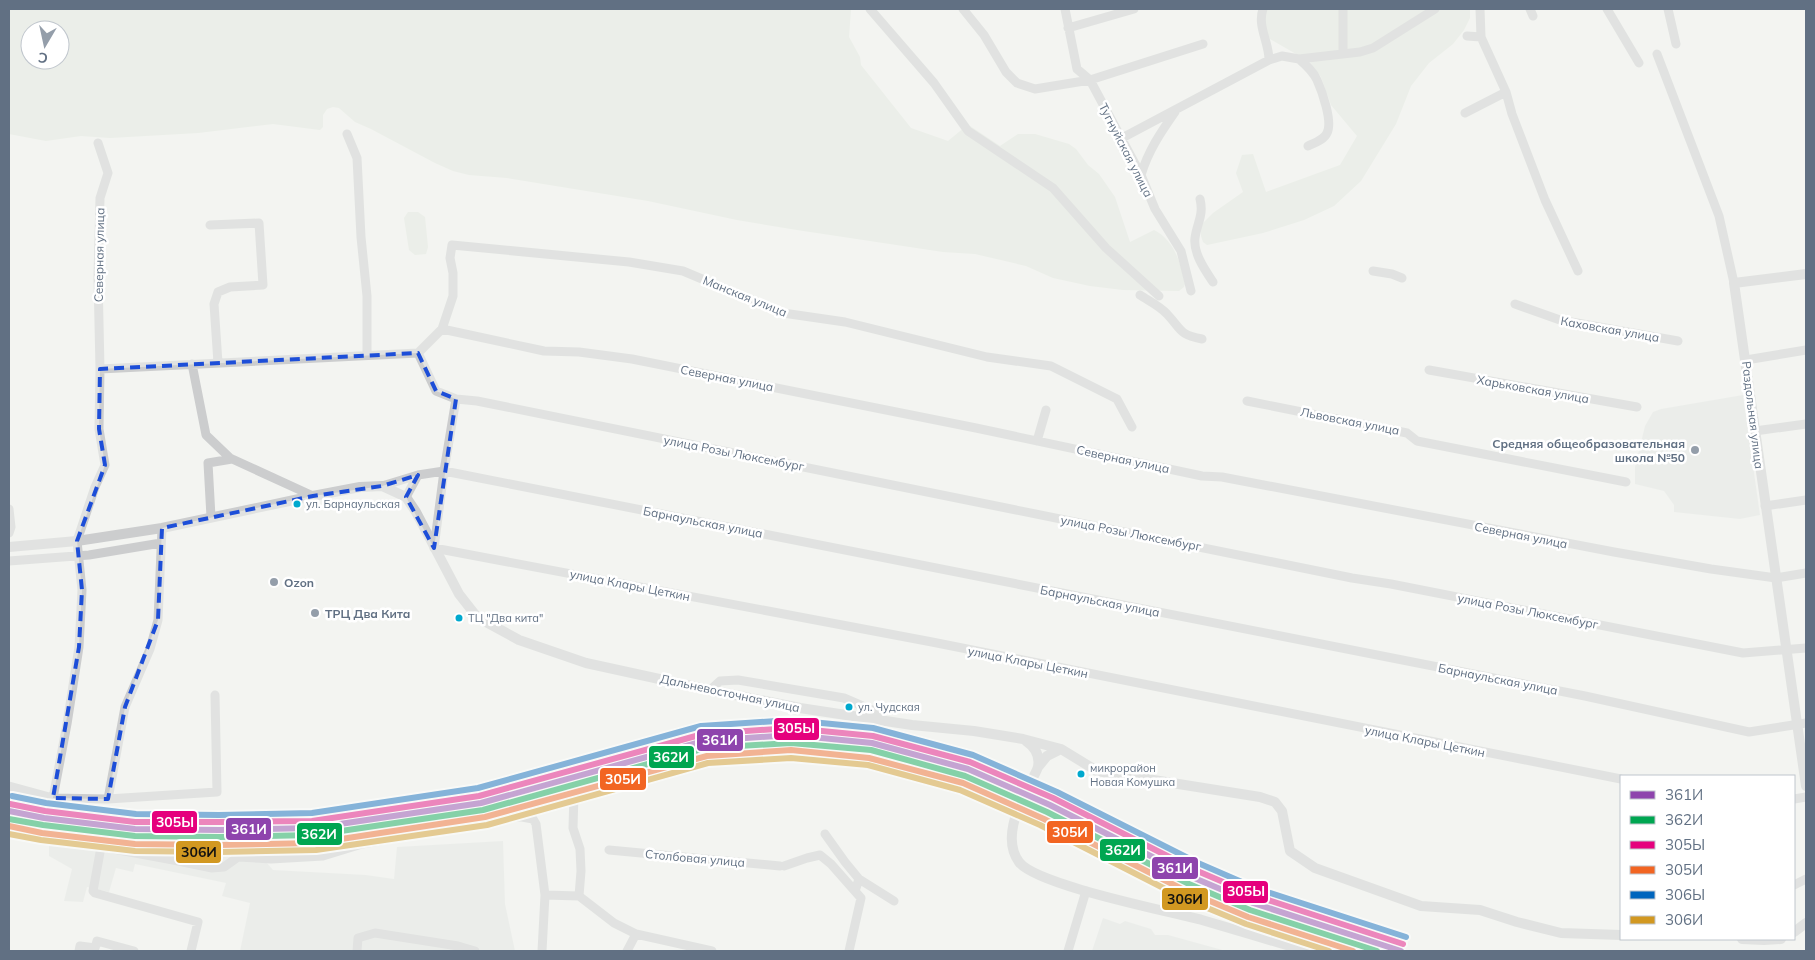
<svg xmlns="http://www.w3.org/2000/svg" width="1815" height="960" viewBox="0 0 1815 960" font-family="Mulish,sans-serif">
<rect width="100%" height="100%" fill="#f3f4f1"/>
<path fill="#e3e5e3" d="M1743,395L1760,515L1740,519L1674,512V505L1664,491L1635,484V467L1645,426L1653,412L1661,409Z
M36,830L132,839L222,853L235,860L267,863L273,870L366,875L394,879L397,847L503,841L505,904L515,951H240L250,903L222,896L226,883L135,864L133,872L116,868L109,892L87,887L83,902L64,901L72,869L49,856V844L34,840Z
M1103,918L1120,924L1125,921L1151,929L1155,935H1168L1226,951H1092Z"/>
<path fill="#e2e7df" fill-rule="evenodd" d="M9,9H851L849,37L860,57L861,65L911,128L948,141L965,127L970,126L1000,146L1018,134H1035L1069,144L1076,149L1088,165L1099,174L1115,197L1130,242L1154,230C1174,240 1181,263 1185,284L1184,287L1179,291L1123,290L1090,286L1053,278L1026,266L975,254L943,252L797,230L737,220L648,201L507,178L469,175L453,171L435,163L371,129L355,122L339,108L333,107L327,109L323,115V127L320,130L273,124L198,133L110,138L81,136L46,141L9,134ZM30,30H60V60H30Z
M1268,9H1470V18L1464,30L1453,44L1429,63L1411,86L1396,124L1361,181L1334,206L1304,220L1263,233L1207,245L1203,242L1201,236V225L1213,213L1243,192L1236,173L1242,155L1253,154L1266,192L1340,165L1357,136L1331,105L1321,77L1310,62L1270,39L1266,31L1264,15Z
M408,212H418L425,217L428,247L426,254L415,255L409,250L404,218Z"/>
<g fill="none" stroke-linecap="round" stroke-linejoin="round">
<path stroke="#cccdce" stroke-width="9" d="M870,9L934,83L968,131L1053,188L1106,248L1159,296
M963,9L984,35L1006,72L1017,83L1035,89L1090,80L1203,44
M1065,9L1077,69L1090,80L1141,175L1155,209L1181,251L1191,291
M1263,9C1257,26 1269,42 1269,60
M1480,9L1481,37L1506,92L1512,114L1545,200L1578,271
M1530,9L1533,16
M1607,9L1639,63
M1668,9L1676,44
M1068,28L1134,9
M1467,36L1481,37
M1343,54V9
M1657,54L1719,216L1734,283
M1299,59C1306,65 1313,71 1317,80C1322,91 1333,122 1327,133C1324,140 1314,143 1308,146
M1465,113L1506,92
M347,134L357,158L361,237L367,296V355
M1122,138L1269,60L1282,56L1299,59L1360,52L1373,48L1435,9
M98,143L108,173L100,198L98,277L100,369
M1141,175C1148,151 1161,132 1175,112
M1200,199C1204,215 1197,223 1195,238C1193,253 1205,270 1213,282
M210,225L259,223L263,285L230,287L218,292L214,304L218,363
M1373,271L1392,274L1402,278
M1140,295C1149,301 1160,306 1167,314C1182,330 1178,334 1202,339
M1515,304L1560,320L1678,341
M442,329L544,351L579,352L632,359L976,428L1202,476L1222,477L1614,552L1711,569L1776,578L1806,573
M1746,360L1806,350
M192,364L206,435L230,458L313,496
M1429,370L1637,407
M456,399L477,401L1352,578L1391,584L1743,653L1806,648
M1247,401L1407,433L1417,441L1626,482
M1132,427L1117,399L1051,366L987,357L845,322L783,313L683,271L629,262L452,245L450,258L453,273V296L442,329L418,353L436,391L456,399L444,471L434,548L932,642L1621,779
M1755,431L1806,424
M1037,441L1046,410
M382,486L418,475
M406,497L418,475L444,471L1585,696L1749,732L1806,723
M1765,506L1806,500
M9,509L11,527L9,533
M211,517L208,463L232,459
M9,561L89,555L161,543
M710,690L720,681L738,680L844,698L874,711L882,720
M9,786L53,798L108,799L217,792L215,695
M574,794L573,828L580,849L581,871L579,896
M53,798L67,724L79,647L82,590L77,541L95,487L105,465L99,429L100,369L418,353
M108,799L125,707L150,649L158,620L162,528
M1794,799L1806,797
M9,832L82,840L108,848L173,860L212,868L224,867L238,857L271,859L323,856L362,844L449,829L506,817H522L533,819L536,824L545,895L542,951
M825,834L845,862L859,879L855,891
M101,847L93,891L95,893L198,922L191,951
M609,850L780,866
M784,866L807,858L820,855L831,864L861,898L849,951
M859,879L894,901
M1794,885L1806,879
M545,895L579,896L614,923L636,934L712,951
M79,951L80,946L95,948L97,941L134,951
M357,951L358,938L375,933L458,946L475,951
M627,951L636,934
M1068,951L1086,891"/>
<path stroke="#cccdce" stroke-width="10" d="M1806,274L1734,283L1806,786
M9,547L77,541L162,528L313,496L360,487L382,486L406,497L416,512L459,594L477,617L519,640L586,663L705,689L800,708L912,725L974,731L1023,739L1061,749L1097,771L1260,797L1275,802L1282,811L1290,851L1315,868L1421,906L1480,910L1517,922L1561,933L1621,935
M1026,741C1035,747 1040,756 1038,767C1036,773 1031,781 1028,787C1017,809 1003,840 1019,862C1036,885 1168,911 1202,920C1237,930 1272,941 1307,951
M1038,767L1047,756L1061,749
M1794,932L1806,923
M1742,939L1764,940L1781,939"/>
<g stroke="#fff" stroke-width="10">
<path id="rail-1" d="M9,811L44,818L135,829L219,830L313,828L481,803L704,741L791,735L872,743L968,769L1050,805L1192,877L1253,903L1401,951"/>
</g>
<g stroke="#fff" stroke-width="10">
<path id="rail-2" d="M9,819L43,825L135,836L219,837L314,835L483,810L705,748L791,743L871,750L965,776L1047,812L1189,884L1250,910L1377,951"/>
</g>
<g stroke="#fff" stroke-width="10">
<path id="rail-3" d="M10,804L45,811L135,822H219L312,821L479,796L703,734L791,728L873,736L970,762L1053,798L1195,870L1256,896L1403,944"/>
</g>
<g stroke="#fff" stroke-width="10">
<path id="rail-4" d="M9,826L42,833L135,844L219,845L315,843L485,817L707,756L791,750L869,758L963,783L1044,819L1186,891L1248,917L1353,951"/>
</g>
<g stroke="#fff" stroke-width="10">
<path id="rail-5" d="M12,796L46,803L136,814L219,815L312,813L478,788L701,726L791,720L873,728L973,755L1057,792L1198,863L1258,889L1406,937"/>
</g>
<g stroke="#fff" stroke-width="10">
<path id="rail-6" d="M9,834L41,840L135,851L219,852L316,850L487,825L708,763L791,758L868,765L960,790L1040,825L1183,898L1246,924L1329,951"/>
</g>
<use href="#rail-1" stroke="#8e44ad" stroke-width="6"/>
<use href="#rail-2" stroke="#00a651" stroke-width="6"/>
<use href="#rail-3" stroke="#e5007d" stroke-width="6"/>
<use href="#rail-4" stroke="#f26522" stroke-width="6"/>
<use href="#rail-5" stroke="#0065bd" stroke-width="6"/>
<use href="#rail-6" stroke="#d29821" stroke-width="6"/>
</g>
<path d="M0 0H1815V960H0ZM418,353L436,391L456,399L434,548L406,497L418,475L382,486L313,496L162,528L158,620L125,707L108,799L53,798L79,647L82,590L77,541L105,465L99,429L100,369Z" fill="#f3f4f1" fill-opacity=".55" fill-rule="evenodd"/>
<path fill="none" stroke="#1d4ed8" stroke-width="4" stroke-dasharray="10 6" stroke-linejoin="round" d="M418,353L436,391L456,399L434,548L406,497L418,475L382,486L313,496L162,528L158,620L125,707L108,799L53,798L79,647L82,590L77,541L105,465L99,429L100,369Z"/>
<g fill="#949eaa" stroke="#fff" stroke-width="2">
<circle cx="1695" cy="450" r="5"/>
<circle cx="274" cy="582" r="5"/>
<circle cx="315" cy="613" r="5"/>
</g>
<g fill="#00a9ce" stroke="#fff" stroke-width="2">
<circle cx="297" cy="504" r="4.5"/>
<circle cx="459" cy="618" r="4.5"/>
<circle cx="849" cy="707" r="4.5"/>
<circle cx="1081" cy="774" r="4.5"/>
</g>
<g text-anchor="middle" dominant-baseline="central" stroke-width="5" stroke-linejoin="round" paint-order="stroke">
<g font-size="11" fill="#617083" stroke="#fff" text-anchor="start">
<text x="306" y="504">ул. Барнаульская</text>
<text x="468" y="618">ТЦ "Два кита"</text>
<text x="858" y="707">ул. Чудская</text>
<text x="1090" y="768">микрорайон<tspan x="1090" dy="14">Новая Комушка</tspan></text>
</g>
<g font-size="12" fill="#617083" stroke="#fff">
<text transform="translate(1126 150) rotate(63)">Тугнуйская улица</text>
<text transform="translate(99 255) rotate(-89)">Северная улица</text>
<text transform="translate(745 296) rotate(22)">Манская улица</text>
<text transform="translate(1610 329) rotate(10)">Каховская улица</text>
<text transform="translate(727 378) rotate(11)">Северная улица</text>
<text transform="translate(1533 389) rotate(10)">Харьковская улица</text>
<text transform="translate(1753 415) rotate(83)">Раздольная улица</text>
<text transform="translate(1350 421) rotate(11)">Львовская улица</text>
<text transform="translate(734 453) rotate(11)">улица Розы Люксембург</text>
<text transform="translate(1123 459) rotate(12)">Северная улица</text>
<text transform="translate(703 522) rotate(11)">Барнаульская улица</text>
<text transform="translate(1131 533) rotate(11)">улица Розы Люксембург</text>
<text transform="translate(1521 535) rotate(11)">Северная улица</text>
<text transform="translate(630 585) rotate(11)">улица Клары Цеткин</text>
<text transform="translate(1100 601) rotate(11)">Барнаульская улица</text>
<text transform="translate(1528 611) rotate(11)">улица Розы Люксембург</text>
<text transform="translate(1028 662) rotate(11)">улица Клары Цеткин</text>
<text transform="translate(1498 679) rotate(11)">Барнаульская улица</text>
<text transform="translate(730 693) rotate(12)">Дальневосточная улица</text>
<text transform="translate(1425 741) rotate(11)">улица Клары Цеткин</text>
<text transform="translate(695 858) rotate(5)">Столбовая улица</text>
</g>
<g font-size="12" font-weight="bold" fill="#617083" stroke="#fff" text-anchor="start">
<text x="1685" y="443" text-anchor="end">Средняя общеобразовательная<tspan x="1685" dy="14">школа №50</tspan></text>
<text x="284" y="582">Ozon</text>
<text x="325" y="613">ТРЦ Два Кита</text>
</g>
</g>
<g stroke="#fff" stroke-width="2">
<rect x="773" y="717" width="47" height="24" rx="5" fill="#e5007d"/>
<rect x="696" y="728" width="48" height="24" rx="5" fill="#8e44ad"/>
<rect x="648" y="745" width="47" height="24" rx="5" fill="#00a651"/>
<rect x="599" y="767" width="48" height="24" rx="5" fill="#f26522"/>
<rect x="151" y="810" width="47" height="24" rx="5" fill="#e5007d"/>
<rect x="225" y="817" width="47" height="24" rx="5" fill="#8e44ad"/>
<rect x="1046" y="820" width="48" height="24" rx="5" fill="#f26522"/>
<rect x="296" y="822" width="47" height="24" rx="5" fill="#00a651"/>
<rect x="1099" y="838" width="47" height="24" rx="5" fill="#00a651"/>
<rect x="175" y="840" width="47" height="24" rx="5" fill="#d29821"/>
<rect x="1151" y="856" width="48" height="24" rx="5" fill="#8e44ad"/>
<rect x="1222" y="880" width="47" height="24" rx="5" fill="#e5007d"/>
<rect x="1161" y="887" width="48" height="24" rx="5" fill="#d29821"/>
</g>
<g font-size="14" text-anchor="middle" font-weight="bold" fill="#fff">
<text x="796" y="733">305Ы</text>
<text x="720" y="745">361И</text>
<text x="671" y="762">362И</text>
<text x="623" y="784">305И</text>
<text x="175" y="827">305Ы</text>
<text x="249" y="834">361И</text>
<text x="1070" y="837">305И</text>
<text x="319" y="839">362И</text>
<text x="1123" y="855">362И</text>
<text x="1175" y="873">361И</text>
<text x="1246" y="896">305Ы</text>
</g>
<g font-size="14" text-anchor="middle" font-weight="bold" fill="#111">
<text x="199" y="857">306И</text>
<text x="1185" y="904">306И</text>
</g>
<rect width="1815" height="960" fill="none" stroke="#617083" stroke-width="20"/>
<rect x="1620" y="775" width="175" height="165" fill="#ffffff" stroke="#c0c6cd"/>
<rect x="1630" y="791" width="25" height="8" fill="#8e44ad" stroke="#c0c6cd"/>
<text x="1665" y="800" font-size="15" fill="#617083">361И</text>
<rect x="1630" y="816" width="25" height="8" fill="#00a651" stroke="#c0c6cd"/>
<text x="1665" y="825" font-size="15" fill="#617083">362И</text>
<rect x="1630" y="841" width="25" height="8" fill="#e5007d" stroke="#c0c6cd"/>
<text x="1665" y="850" font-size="15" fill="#617083">305Ы</text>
<rect x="1630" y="866" width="25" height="8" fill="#f26522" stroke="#c0c6cd"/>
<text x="1665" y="875" font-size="15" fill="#617083">305И</text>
<rect x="1630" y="891" width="25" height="8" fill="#0065bd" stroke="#c0c6cd"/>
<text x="1665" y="900" font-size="15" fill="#617083">306Ы</text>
<rect x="1630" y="916" width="25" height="8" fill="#d29821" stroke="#c0c6cd"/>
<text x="1665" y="925" font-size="15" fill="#617083">306И</text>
<g transform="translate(45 45) rotate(189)"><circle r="24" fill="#ffffff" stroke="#c0c6cd"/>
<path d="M0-4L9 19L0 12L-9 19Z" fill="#949eaa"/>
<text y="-8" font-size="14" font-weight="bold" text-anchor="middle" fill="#617083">С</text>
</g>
</svg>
